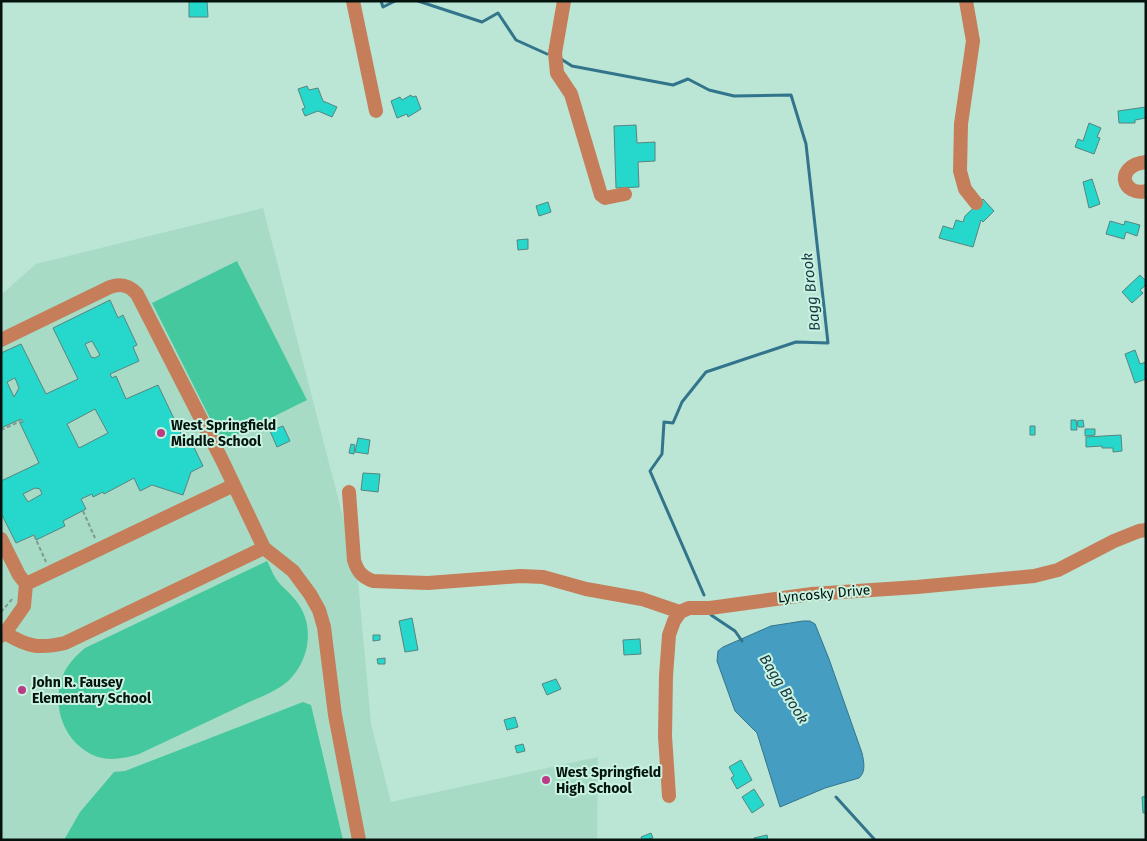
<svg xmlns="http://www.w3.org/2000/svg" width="1147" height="841" viewBox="0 0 1147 841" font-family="'Fira Sans',sans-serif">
<rect width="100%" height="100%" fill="#bbe5d4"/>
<path fill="#a7dbc6" d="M263,208L357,571L371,724L391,802L598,757L597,840H1V295L36,264Z"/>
<path fill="#46c89f" d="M237,261L307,400L222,442L152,303Z
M267,561C271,568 274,578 280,584C290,594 300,602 305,617C312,638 306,661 292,677C280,691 259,697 243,705C208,721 174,738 139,754C126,758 111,761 98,757C66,746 51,709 62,678C66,665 76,656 85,648Z
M303,702L311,705L343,840H64L80,812L114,772L125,771Z"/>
<path fill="#459ec2" stroke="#32748c" d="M803,621H810L815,624L829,659L862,753C864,762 866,772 859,778L825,788L780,807L757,733L735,711L717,661L718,651L723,647L771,626Z"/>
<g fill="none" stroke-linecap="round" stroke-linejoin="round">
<path stroke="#32748c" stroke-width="3" d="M381,1L383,7L395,1
M418,1L482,22L498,13L516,40L547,54
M561,59L572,66L673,85L688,79L709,90L734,96L791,95L806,144L828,343L796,342L706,372L682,402L673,423L664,422L662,454L650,471L704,595
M711,615L735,631L742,641
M836,797L875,840"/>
</g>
<path fill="#26d8cc" stroke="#578580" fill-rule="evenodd" d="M189,1H207L208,17H189Z
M307,86L309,90L318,88L323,101L337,107L332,117L318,111L305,116L302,109L305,108L298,89Z
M411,95L412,97L416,96L421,109L408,117L407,114L397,118L391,101L400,97L402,100Z
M1146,107V118L1135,120V123H1119L1118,111Z
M1089,123L1101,128L1097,137L1100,138L1094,154L1075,147L1078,139L1083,141Z
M636,125L637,143L655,142V161L638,162L639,187L616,188L614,126Z
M1092,179L1100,204L1089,208L1083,182Z
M983,199L994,211L983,222L981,220L973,247L939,238L943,226L953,229L956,220L963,222L965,216Z
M548,202L551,212L539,216L536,206Z
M1110,221L1124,225L1125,221L1140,225L1137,236L1126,232L1124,239L1106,234Z
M528,239V249L518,250L517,240Z
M1140,275L1146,281V285L1140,290L1143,293L1132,303L1122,292Z
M110,300L118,318L123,315L137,345L133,347L139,361L110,374L112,378L116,376L126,399L158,385L185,442L190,439L203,466L191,472L183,495L152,485L140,491L134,478L104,494L103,492L93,497L92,494L81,499L86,509L63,521L65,526L36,540L34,535L16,543L1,513V481L39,463L20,423L23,422L21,419L1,428V353L21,344L46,394L78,379L53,328ZM92,341L100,355L95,358L91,357L85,344ZM15,378L19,388L14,397L7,382ZM95,409L108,433L79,448L67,424ZM35,488L40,489L42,494L28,502L23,494Z
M1135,350L1140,364L1146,362V379L1135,383L1125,354Z
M1071,420H1076L1077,430H1071Z
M1083,420L1084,427H1078L1077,421Z
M283,426L290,441L277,447L270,431Z
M1030,426H1035V435H1030Z
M1085,429H1095V435L1085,436Z
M1121,435L1122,451L1113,452V448H1102V446L1086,447V437Z
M358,438L370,440L368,454L355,452Z
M351,444L355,445L354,454L349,453Z
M363,473L380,474L378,492L361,490Z
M412,618L418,650L405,652L399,621Z
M373,635H380V640L373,641Z
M640,639L641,654L624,655L623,640Z
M385,658V664H378L377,659Z
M556,679L561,689L547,695L542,684Z
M515,717L518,727L507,730L504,720Z
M523,744L525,751L517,753L515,746Z
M741,760L752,780L737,789L731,778L734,776L729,767Z
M754,789L764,805L752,813L742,797Z
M1146,796V813H1143L1142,797Z
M651,833L653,838L642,840L641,837Z
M767,835L768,840H754V838Z"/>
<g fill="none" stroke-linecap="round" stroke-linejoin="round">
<path stroke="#7c9c8f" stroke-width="2" stroke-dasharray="4 2.5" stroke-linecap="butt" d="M1,430L21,421
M83,511L95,538
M34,535L46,562
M1,612L13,598"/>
<path stroke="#c57e59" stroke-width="14" d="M353,1L376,111
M564,1L555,53L557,73L571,94L601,195L605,198L625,194
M966,1L973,41L961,124L960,171L965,189L976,203
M1146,162C1113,166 1123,197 1146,191
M1,340L110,287C121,283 129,285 137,294L222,460L264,548L293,571L310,594L319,610L324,627L335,715L359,840
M349,492L354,560C357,571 362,577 373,581L428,583L520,576L543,577L586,589L642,599L680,612
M1,539L19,575L26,584L24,606L5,633L1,636
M26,584L234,485
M5,633C28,647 39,649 65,643L264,548
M669,796L665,736L666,676L669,635L674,621L680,612L689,608H710L812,594L917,587L1034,576L1058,570L1114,541L1139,531L1146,530"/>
</g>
<g fill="#bb3b87" stroke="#c8f3e1" stroke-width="2">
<circle cx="161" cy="433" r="5"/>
<circle cx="22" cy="690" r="5"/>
<circle cx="546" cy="780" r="5"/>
</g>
<g text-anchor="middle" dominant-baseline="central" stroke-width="4" stroke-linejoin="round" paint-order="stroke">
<g font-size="14" font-weight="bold" fill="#04130e" stroke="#c8f3e1" text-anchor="start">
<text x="171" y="425">West Springfield<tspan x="171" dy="16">Middle School</tspan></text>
<text x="32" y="682">John R. Fausey<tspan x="32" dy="16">Elementary School</tspan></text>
<text x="556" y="772">West Springfield<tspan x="556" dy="16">High School</tspan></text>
</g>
<g font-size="14" fill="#04130e" stroke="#c8f3e1">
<text transform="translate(824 594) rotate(-5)">Lyncosky Drive</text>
</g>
<g font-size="15" font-style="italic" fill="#1b3642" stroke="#c8f3e1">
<text transform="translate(811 292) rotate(-96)">Bagg Brook</text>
<text transform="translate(784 689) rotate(58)">Bagg Brook</text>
</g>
</g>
<rect width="1147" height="841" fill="none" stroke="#04130e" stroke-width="5"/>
</svg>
